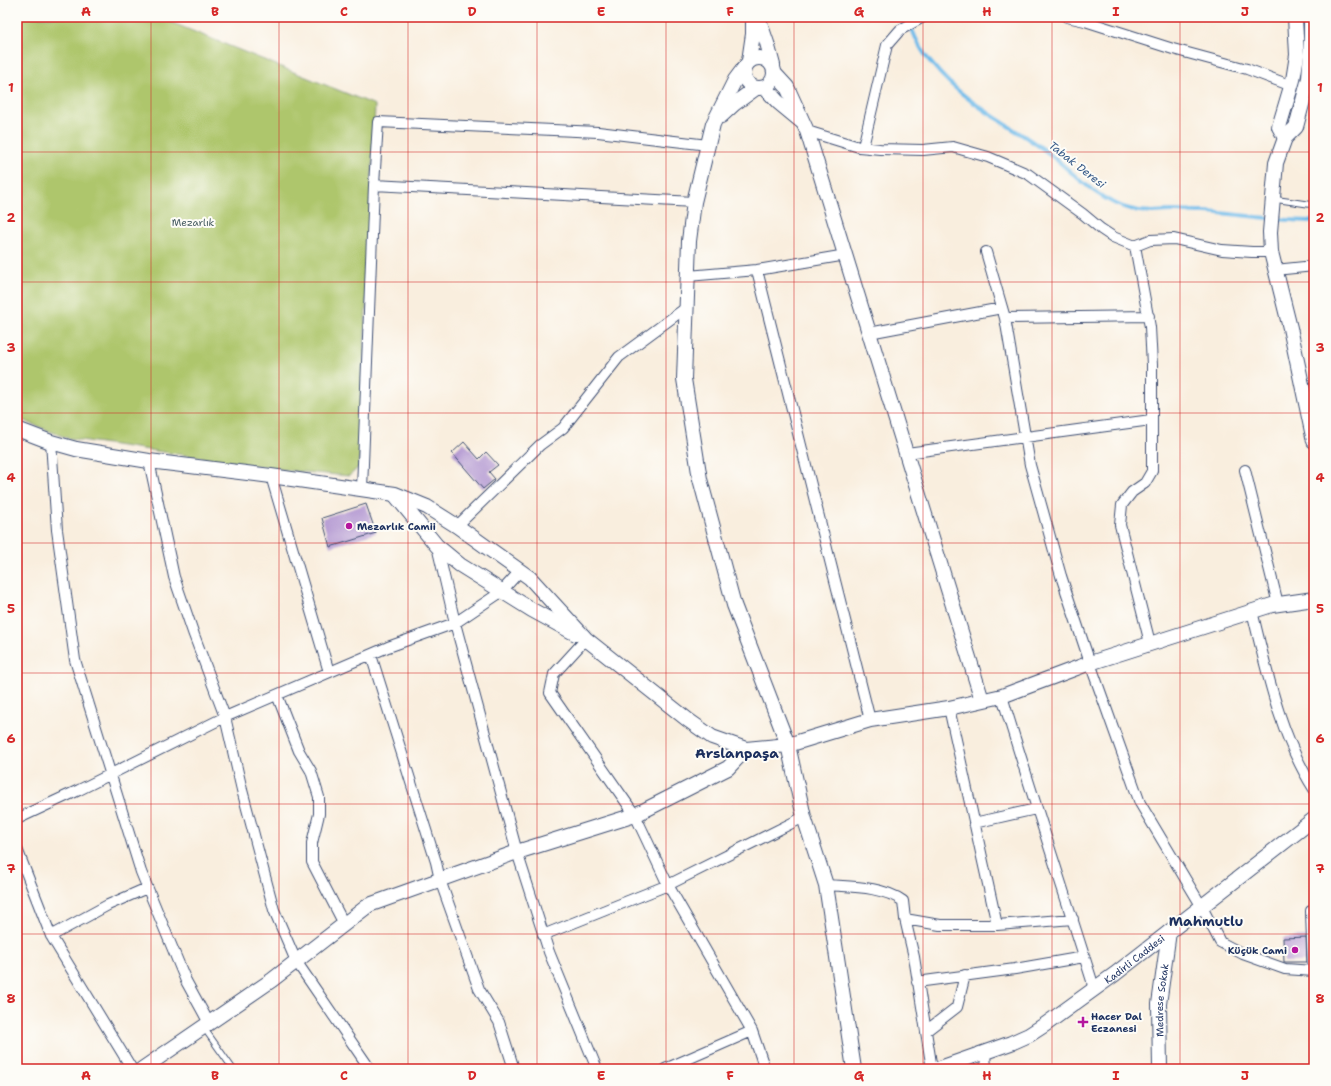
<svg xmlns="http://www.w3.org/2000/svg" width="1331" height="1086" viewBox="0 0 1331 1086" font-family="'Shantell Sans',sans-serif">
<rect width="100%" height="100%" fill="#fdfcf7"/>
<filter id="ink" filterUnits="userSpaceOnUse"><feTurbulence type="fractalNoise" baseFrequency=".025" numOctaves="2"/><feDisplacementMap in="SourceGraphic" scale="8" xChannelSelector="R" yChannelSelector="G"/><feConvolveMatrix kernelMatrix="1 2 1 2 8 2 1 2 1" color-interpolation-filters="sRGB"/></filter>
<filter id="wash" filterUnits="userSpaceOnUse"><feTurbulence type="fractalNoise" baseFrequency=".012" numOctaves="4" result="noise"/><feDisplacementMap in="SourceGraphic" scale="16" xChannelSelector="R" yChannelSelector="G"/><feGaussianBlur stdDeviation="0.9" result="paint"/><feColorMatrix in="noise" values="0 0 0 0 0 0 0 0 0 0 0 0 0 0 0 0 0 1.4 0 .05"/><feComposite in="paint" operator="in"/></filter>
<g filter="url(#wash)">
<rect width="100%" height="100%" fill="#f9eede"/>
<path fill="#aec66c" stroke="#647a65" d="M17,17H158L375,105L359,467L349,476L293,471L67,438L17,418Z"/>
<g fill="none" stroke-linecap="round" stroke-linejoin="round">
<path stroke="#71bcea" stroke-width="4" d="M908,17C913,34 921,52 933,65C960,99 1001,120 1036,144C1068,165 1092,199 1130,209C1144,213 1157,212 1172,211C1183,211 1194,212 1205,212C1242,214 1277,221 1314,221"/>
</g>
<g id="blocks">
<path fill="#b398d2" d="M464,442L479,459L486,452L498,465L489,472L495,479L483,489L452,453Z
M366,504L376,533L330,547L322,518Z
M1306,937L1307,962H1284L1283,938Z"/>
</g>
</g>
<g filter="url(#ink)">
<use href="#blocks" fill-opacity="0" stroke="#3c4c71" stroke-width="1"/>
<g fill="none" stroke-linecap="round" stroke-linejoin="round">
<g stroke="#3c4c71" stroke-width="7">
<path id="lane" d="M1273,199L1314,205
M204,1028L233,1069"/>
</g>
<g stroke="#3c4c71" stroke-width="12">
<path id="street" d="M1067,17L1085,21L1173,49L1247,69L1292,86
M807,131L859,147L880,149L923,150L953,147L988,157L1028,174L1083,214L1101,229L1113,237L1135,246L1150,240L1174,239L1222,250L1252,252H1271
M863,147L887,45L900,30L923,17
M374,185L694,202
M1135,246L1150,327L1152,365V471L1145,483L1132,492L1122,505L1120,525L1150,643
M986,252L1005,318L1030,465L1061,576L1090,663L1140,803L1202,907L1220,942L1243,954L1285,969L1314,971
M757,270L870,720
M1275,270L1314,266
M688,276L757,270L846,255
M1005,318L1149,316
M869,333L1002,308
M51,442L57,530L75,660L141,872L186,981L209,1023
M907,453L1151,420
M149,461L174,577L194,635L225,717L242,790L274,910L296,961L370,1069
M1245,470L1278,604
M271,476L329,672
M362,489L374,185L378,122L598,132L708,145
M457,526L540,445L563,428L619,357L687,307
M437,546L455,623L517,852L549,952L597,1069
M1252,611C1267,672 1280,736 1314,789
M586,639L554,674L550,693L635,815L668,885L752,1031L765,1069
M371,655L436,862L440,880L479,989L499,1022L514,1069
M277,695L299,751L311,771L319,797V814L312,843V862L344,924
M1002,696C1031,792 1062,886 1092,981L1093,990
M949,708L997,925
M17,819L79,790L225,717L388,647L455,623L501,592L520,571
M974,823L1036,809
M17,849L51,936L132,1069
M826,885C851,887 882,886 903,901L905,919L940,925H997L1073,919
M905,919L914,957L932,1069
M543,935L668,885L804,817
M51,936L108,905L147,888
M1313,971L1311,911L1314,910
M917,982L1015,969L1084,957
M926,1031L957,1007L965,975
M985,1052L986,1069
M665,1069L752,1031"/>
</g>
<g stroke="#3c4c71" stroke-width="16">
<g id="secondary">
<path d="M758,17L767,43L773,65"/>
<path d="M1311,17V51L1309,78L1296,127L1285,138L1276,163L1270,232L1271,252L1290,328L1314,441"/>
<circle cx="759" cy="73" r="15"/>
<path d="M749,61L753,34V17"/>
<path d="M744,68L735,80L713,124L694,202L689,241L684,379L700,479L734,605L788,745L804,817L826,885L854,1069"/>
<path d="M775,74L787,87L807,131L982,700"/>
<path d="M765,88L778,102L801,121"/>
<path d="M721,116L734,104L756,88"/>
<path d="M1285,138L1279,127L1293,80L1297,55L1295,17"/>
<path d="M17,429L51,442L76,449L149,461L271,476L395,494L427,507L457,526L530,578L586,639L688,720L712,737L746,749L788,745L870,720L949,708L1002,696L1090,663L1272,605L1314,599"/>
<path d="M395,495L437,546L460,565L532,610L576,634"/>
<path d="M142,1069L272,980L369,905L517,852L635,815L728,768L746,749"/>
<path id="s1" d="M937,1069L1011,1043L1029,1035L1046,1024L1115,974L1314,819"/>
<path id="s2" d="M1160,1069L1159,1004L1169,932"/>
</g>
</g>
<use href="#lane" stroke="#fff" stroke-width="5"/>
<use href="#street" stroke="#fff" stroke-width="10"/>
<use href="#secondary" stroke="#fff" stroke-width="14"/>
</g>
</g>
<path fill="none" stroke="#d62828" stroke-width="1" stroke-opacity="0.55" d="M151,17V1069M279,17V1069M408,17V1069M537,17V1069M666,17V1069M794,17V1069M923,17V1069M1052,17V1069M1180,17V1069M17,152H1314M17,282H1314M17,413H1314M17,543H1314M17,673H1314M17,804H1314M17,934H1314"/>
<g fill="#b5179e" stroke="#fdfcf7" stroke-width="1.5">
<circle cx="349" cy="526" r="4"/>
<circle cx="1295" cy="950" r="4"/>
<path d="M1081 1016h4v4h4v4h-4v4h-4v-4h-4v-4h4z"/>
</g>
<g text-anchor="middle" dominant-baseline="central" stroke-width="4" stroke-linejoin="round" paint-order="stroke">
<g font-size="10" fill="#475c62" stroke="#fdfcf7">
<text x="193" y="222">Mezarlık</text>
</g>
<g font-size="10" font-weight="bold" fill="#1b2f5e" stroke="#fdfcf7" text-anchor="start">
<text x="357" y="526">Mezarlık Camii</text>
<text x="1287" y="950" text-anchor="end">Küçük Cami</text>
<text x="1091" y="1016">Hacer Dal<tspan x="1091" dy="12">Eczanesi</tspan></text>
</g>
<g font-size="10" fill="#1b2f5e" stroke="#fdfcf7">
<text stroke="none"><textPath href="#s1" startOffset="228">Kadirli Caddesi</textPath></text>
<text stroke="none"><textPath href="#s2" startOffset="69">Medrese Sokak</textPath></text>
</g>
<g font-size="11" font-style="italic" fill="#355988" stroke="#fdfcf7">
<text transform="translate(1077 165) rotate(38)">Tabak Deresi</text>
</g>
<g font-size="14" font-weight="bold" fill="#1b2f5e" stroke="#fdfcf7">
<text x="737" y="753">Arslanpaşa</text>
<text x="1206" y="921">Mahmutlu</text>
</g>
</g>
<rect width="1331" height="1086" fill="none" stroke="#fdfcf7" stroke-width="44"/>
<rect x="22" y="22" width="1287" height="1042" fill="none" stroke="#d62828" stroke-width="1.5"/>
<g font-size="13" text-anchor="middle" font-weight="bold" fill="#d62828">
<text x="86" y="16">A</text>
<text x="215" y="16">B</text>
<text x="344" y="16">C</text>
<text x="472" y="16">D</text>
<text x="601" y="16">E</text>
<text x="730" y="16">F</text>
<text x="859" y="16">G</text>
<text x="987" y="16">H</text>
<text x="1116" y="16">I</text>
<text x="1245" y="16">J</text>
<text x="11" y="92">1</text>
<text x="1320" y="92">1</text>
<text x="11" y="222">2</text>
<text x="1320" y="222">2</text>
<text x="11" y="352">3</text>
<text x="1320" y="352">3</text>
<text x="11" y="482">4</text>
<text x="1320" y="482">4</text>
<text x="11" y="613">5</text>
<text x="1320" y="613">5</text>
<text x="11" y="743">6</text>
<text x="1320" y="743">6</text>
<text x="11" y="873">7</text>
<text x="1320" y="873">7</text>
<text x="11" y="1003">8</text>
<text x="1320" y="1003">8</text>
<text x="86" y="1080">A</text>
<text x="215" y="1080">B</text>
<text x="344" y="1080">C</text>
<text x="472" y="1080">D</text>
<text x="601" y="1080">E</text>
<text x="730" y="1080">F</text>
<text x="859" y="1080">G</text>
<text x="987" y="1080">H</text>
<text x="1116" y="1080">I</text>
<text x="1245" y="1080">J</text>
</g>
</svg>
